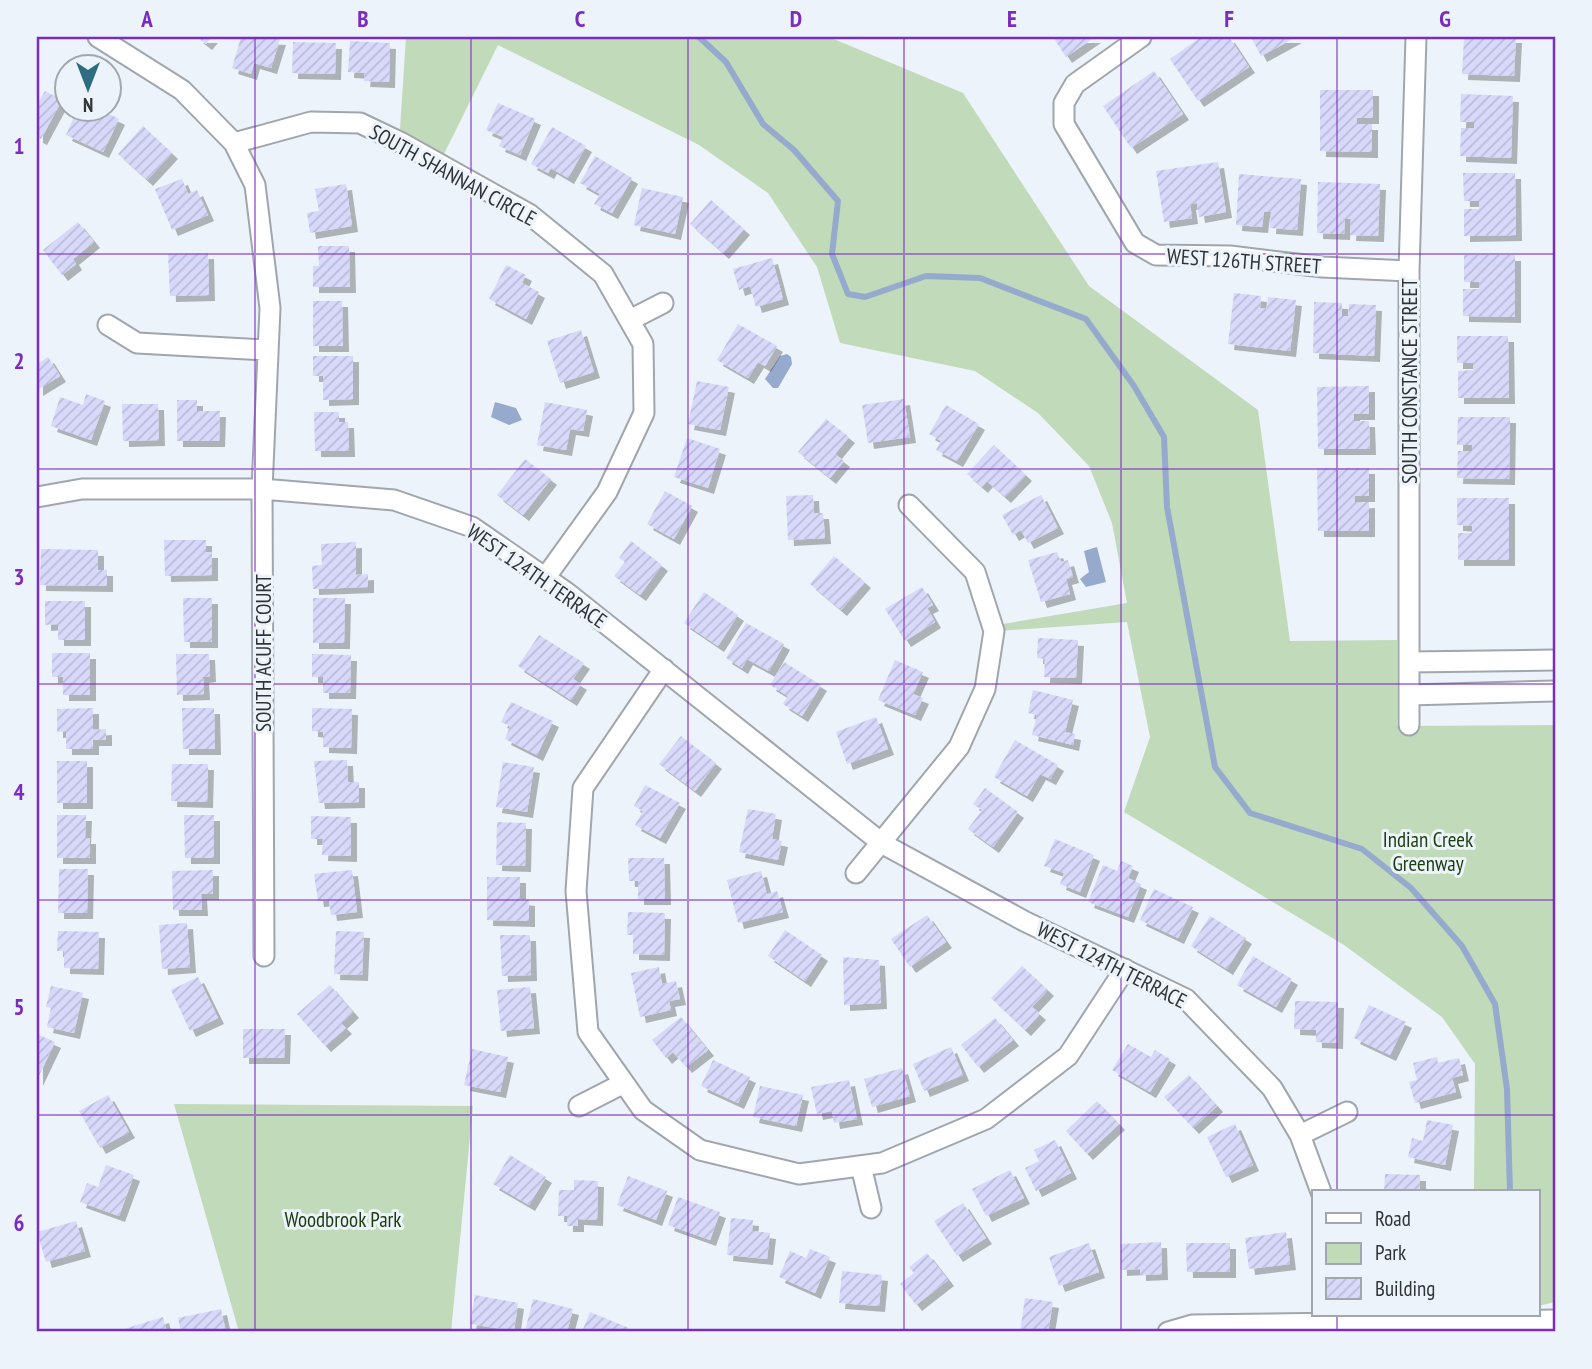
<svg xmlns="http://www.w3.org/2000/svg" width="1592" height="1369" viewBox="0 0 1592 1369" font-family="'PT Sans Narrow',sans-serif">
<defs>
<pattern id="building-hatch" width="6" height="6" patternUnits="userSpaceOnUse" patternTransform="scale(1.75)"><rect width="6" height="6" fill="#d8d9fa"/><path d="M-1 1l2-2M0 6l6-6M5 7l2-2" fill="none" stroke="#babbd7"/></pattern>
<filter id="shadow"><feDropShadow dx="6" dy="6" stdDeviation="0" flood-color="#0004"/></filter>
</defs>
<rect width="100%" height="100%" fill="#ecf3fa"/>
<path fill="#c1daba" d="M406,37H829L963,93L1089,286L1258,410L1290,641L1397,640V726L1555,725V1302L1538,1306V1192H1474L1475,1064L1442,1017L1344,945L1124,812L1150,737L1127,622L998,631L997,625L1127,603L1112,523L1089,466L1038,413L975,371L840,343L817,267L768,193L699,145L498,45L444,154L400,129Z
M174,1104L473,1106L451,1332H239Z"/>
<path fill="#95aacd" d="M787,354L791,357L792,364L778,388H773L765,379L780,356Z
M495,402L516,408L522,420L509,425L491,417Z
M1097,547L1106,582L1086,587L1080,579L1089,572L1084,551Z"/>
<g fill="none" stroke-linecap="round" stroke-linejoin="round">
<path stroke="#95aacd" stroke-width="6" d="M699,37L726,62L763,124L794,150L838,201L832,254L848,294L865,297L926,276L980,278L1086,319L1134,386L1164,437L1167,507L1215,767L1250,813L1362,849L1411,888L1462,946L1495,1004L1507,1089L1510,1192"/>
</g>
<path fill="url(#building-hatch)" filter="url(#shadow)" d="M197,37H212L206,44Z
M241,37L280,39L271,68L254,63L251,74L232,68Z
M1053,37H1095L1066,57Z
M1201,37H1229L1249,67L1198,101L1170,59Z
M1251,37H1296L1261,56Z
M1464,37H1516L1514,76L1462,74Z
M350,41L390,43L389,82L364,81L365,73L348,72Z
M293,42L336,43L335,74L292,73Z
M1154,71L1183,114L1131,148L1103,106Z
M1320,90H1373V118H1357V124H1372V152L1320,151Z
M45,91L62,100L41,139L37,137V100L39,101Z
M1461,94L1513,96L1511,158L1460,156L1461,128H1474V122H1460Z
M498,103L535,119L520,155L499,146L503,137L486,130Z
M78,108H97L119,119L103,152L66,135Z
M143,126L172,153L147,180L118,154Z
M552,127L586,146L568,178L551,168L548,173L531,164Z
M595,156L632,178L612,213L594,204L600,194L580,183Z
M1218,162L1226,212L1199,217L1197,203L1190,204L1192,218L1164,222L1156,171Z
M1463,173H1515L1516,235L1464,236V209H1479V201H1464Z
M1239,174L1301,179L1297,230L1270,228L1271,212H1264L1262,227L1236,225Z
M182,179L188,194L197,190L208,215L172,230L155,189Z
M1318,182L1380,184L1378,236L1350,235L1351,219H1345L1344,234L1317,233Z
M346,184L352,226L310,233L307,213L319,211L315,189Z
M642,188L683,197L675,234L634,225Z
M711,200L744,229L723,253L690,224Z
M78,222L94,242L73,259L76,264L62,275L43,250Z
M318,246H349L350,287H313V266H319Z
M208,253L209,295L170,296L168,254Z
M1464,255H1515V317L1463,316V289H1479V282H1464Z
M772,258L783,299L756,307L750,286L739,290L733,269Z
M506,265L526,275L522,283L539,292L526,319L489,299Z
M1234,293L1261,296L1260,308L1267,309L1268,297L1296,300L1290,351L1228,344Z
M313,301H342L343,346H313Z
M1314,302L1342,303V316H1348L1349,304L1376,305L1374,356L1313,353Z
M738,324L777,346L765,366L758,362L748,378L717,360Z
M581,330L594,372L560,383L547,341Z
M1457,336H1508L1509,398H1458V371L1473,370V363H1457Z
M313,356H353V399L323,400V376H313Z
M48,357L60,376L37,390V358L39,363Z
M697,381L729,387L720,430L688,424Z
M1369,386V414H1354V421H1369L1370,449H1318L1317,387Z
M86,394L105,401L91,440L51,426L60,397L83,405Z
M904,399L910,437L868,443L862,405Z
M177,400H197V411H220L219,441H177Z
M545,402L587,410L583,431L570,429L566,450L537,445Z
M122,404H158L159,440L123,441Z
M946,405L979,424L957,461L936,450L941,441L929,434Z
M314,412H339V422H348L349,451H315Z
M1458,417H1510L1509,479L1457,478L1458,451H1472V445H1457Z
M826,419L849,437L835,454L844,461L830,478L798,452Z
M687,438L720,449L708,488L674,477Z
M994,445L1026,475L1005,497L987,481L982,487L967,474Z
M525,459L551,479L523,515L497,495Z
M1317,468H1369V496H1355V503L1369,502V531H1318Z
M665,491L692,506L674,539L647,524Z
M813,495L814,513H823L825,538L788,540L786,496Z
M1041,495L1058,528L1028,543L1021,530L1013,535L1002,515Z
M1457,498H1509V560H1458V533H1472V526L1457,525Z
M164,540H206V552H212V575L165,576Z
M631,541L662,565L640,595L614,576L625,562L619,558Z
M356,542V575L368,574V587L313,589L312,566L322,565L321,544Z
M41,549L98,550V570H107V586L40,585Z
M1057,552L1061,562L1068,560L1073,577L1066,579L1070,594L1041,602L1028,560Z
M834,556L865,582L841,610L810,584Z
M922,587L933,605L927,608L935,622L905,641L885,609Z
M704,592L738,615L718,646L684,623Z
M183,598H212V642H184Z
M313,598H345L344,643H313Z
M45,601H85V640H58V624L45,625Z
M746,623L784,644L769,671L747,659L742,668L726,658Z
M539,635L584,663L573,679L581,684L571,700L518,666Z
M1038,638L1078,640L1076,678L1044,677L1045,659L1037,658Z
M52,653H90V695H63V677H52Z
M176,654H209L210,676L203,677L204,694L177,695Z
M312,654L351,655L350,693H323V677H312Z
M895,660L923,672L913,694L923,698L915,715L878,700Z
M784,662L821,685L802,716L783,704L788,696L770,685Z
M1033,690L1073,700L1065,732L1075,734L1073,745L1032,735L1037,715L1028,713Z
M511,702L553,721L537,755L505,739L510,726L501,722Z
M93,708V730L106,729V740H93V749H66V731L57,732V709Z
M182,708H214L215,749H183Z
M312,708L352,709L351,748L323,747V732L312,731Z
M876,717L888,749L847,764L836,732Z
M681,736L716,763L695,791L659,764Z
M1015,740L1058,765L1050,779L1040,774L1027,796L994,777Z
M347,760L348,782H359V802L319,803L314,761Z
M57,761H87V803H57Z
M503,762L534,767L527,812L496,807Z
M172,764H208L207,802L171,801Z
M645,785L680,803L660,838L635,825L643,811L634,806Z
M985,788L1018,812L993,847L968,829L982,810L973,804Z
M748,809L776,814L772,839L782,841L778,860L739,852Z
M57,815H86L85,838H90V858H57Z
M184,815H214V858H185Z
M311,816L351,817V856L322,855L323,839H311Z
M497,822L526,823L525,866L496,865Z
M1055,839L1094,855L1080,892L1060,884L1064,873L1044,866Z
M628,858H664L665,899H638V881H629Z
M1121,861L1133,866L1128,878L1141,884L1128,917L1088,902L1103,865L1117,871Z
M59,869H88L87,913H58Z
M213,870V894H201L202,910H173L172,871Z
M352,870L357,912L331,915L329,900L318,901L314,874Z
M761,871L767,894L777,891L783,912L738,923L727,880Z
M487,877H520V899L529,900V921L487,920Z
M1154,889L1193,907L1178,938L1140,920Z
M628,912L665,913L664,955L633,954V935H627Z
M927,915L946,942L910,967L891,939Z
M1210,916L1246,938L1227,969L1191,946Z
M187,923L190,967L162,969L159,925Z
M785,930L822,955L805,981L768,956Z
M58,931L99,932L98,969L64,968V951H57Z
M336,931L364,932L362,975L334,974Z
M500,935H530L531,975L502,976Z
M1253,956L1292,979L1276,1007L1237,985Z
M843,957L879,960L881,1003L844,1005Z
M1022,966L1048,990L1032,1007L1040,1014L1025,1030L991,998Z
M659,967L662,984L676,981L680,999L669,1001L671,1010L640,1017L631,973Z
M198,977L218,1018L190,1031L171,990Z
M330,985L353,1012L341,1023L346,1028L325,1046L297,1014Z
M51,986L83,993L74,1033L47,1027L51,1008L46,1007Z
M530,987L534,1028L501,1031L497,990Z
M1295,1001L1338,1002L1337,1043L1316,1042V1030L1294,1029Z
M1369,1005L1406,1022L1390,1055L1354,1038Z
M681,1017L708,1050L686,1067L673,1052L666,1058L652,1040Z
M995,1018L1013,1040L978,1067L961,1045Z
M243,1029H285L284,1058H243Z
M37,1034L55,1042L37,1080Z
M1128,1044L1151,1057L1155,1050L1170,1059L1150,1092L1112,1070Z
M951,1047L963,1075L924,1091L913,1064Z
M472,1049L508,1057L500,1092L464,1085Z
M1437,1057L1438,1063L1459,1058L1463,1075L1452,1078L1456,1092L1415,1103L1409,1082L1417,1080L1413,1063Z
M713,1060L750,1077L738,1103L701,1086Z
M902,1068L910,1096L872,1107L864,1079Z
M1189,1075L1217,1106L1193,1128L1164,1097Z
M849,1080L857,1119L834,1123L832,1111L817,1114L811,1087Z
M760,1086L803,1095L796,1126L753,1117Z
M108,1095L129,1132L100,1148L79,1111Z
M1097,1101L1119,1124L1087,1154L1066,1131Z
M1427,1120L1453,1125L1445,1165L1408,1157L1412,1138L1423,1141Z
M1235,1124L1253,1165L1226,1177L1207,1137Z
M1055,1140L1071,1173L1036,1191L1025,1168L1039,1161L1034,1150Z
M510,1155L546,1177L529,1205L493,1184Z
M106,1165L134,1175L119,1216L80,1202L87,1183L98,1187Z
M1010,1170L1024,1198L986,1216L972,1189Z
M1385,1174L1420,1175V1192H1384Z
M628,1176L667,1191L656,1220L617,1205Z
M574,1180L598,1181L597,1220L578,1219V1226H567V1216H558L559,1190H574Z
M678,1197L720,1212L710,1240L668,1225Z
M963,1203L986,1238L957,1256L934,1221Z
M731,1218L753,1220L752,1231L770,1233L767,1259L727,1255Z
M76,1221L85,1251L46,1262L37,1232Z
M1286,1232L1290,1264L1249,1269L1245,1238Z
M1161,1242L1162,1274L1140,1275V1269L1121,1270L1120,1244Z
M1089,1243L1099,1272L1059,1286L1049,1257Z
M1186,1243H1230V1272H1187Z
M810,1249L830,1257L815,1293L779,1277L790,1251L806,1258Z
M927,1253L948,1280L916,1305L900,1284L914,1273L909,1267Z
M842,1271L882,1275L879,1306L839,1303Z
M475,1295L518,1303L514,1331L470,1324Z
M1025,1298L1053,1302L1048,1332H1020Z
M533,1299L573,1309L567,1332L525,1331Z
M221,1309L226,1332H181L178,1318Z
M590,1312L629,1328L627,1332H582Z
M163,1317L167,1332H125L124,1329Z"/>
<g fill="none" stroke-linecap="round" stroke-linejoin="round">
<g stroke="#a0a6ad" stroke-width="23">
<path id="minor" d="M98,37L182,90L234,143L255,185L270,308L262,489L264,956
M1141,37L1075,84L1064,103V124L1135,243L1156,255L1230,256L1322,267L1409,271
M234,143L311,122L360,123L402,143L529,214L603,274L643,344L644,413L607,492L545,578
M630,320L663,303
M108,325L137,343L267,350
M37,497L82,489H262L394,500L472,527L566,592L883,844L1024,921L1186,999L1272,1088L1300,1135L1321,1192
M1409,662L1555,660
M664,669L583,788L576,891L588,1032L643,1110L700,1150L799,1174L882,1163L986,1119L1068,1056L1125,969
M1409,695L1555,691
M1409,725V271L1416,37
M856,873L959,747L985,689L994,631L975,572L909,505
M579,1106L624,1083
M1300,1135L1347,1112
M861,1166L871,1208
M1168,1332L1192,1325L1555,1320"/>
</g>
<use href="#minor" stroke="#fff" stroke-width="19"/>
</g>
<path fill="none" stroke="#7b2cbf" stroke-width="2" stroke-opacity="0.55" d="M255,37V1332M471,37V1332M688,37V1332M904,37V1332M1121,37V1332M1337,37V1192M37,254H1555M37,469H1555M37,684H1555M37,900H1555M37,1115H1555M1337,1315V1332"/>
<g text-anchor="middle" dominant-baseline="central" stroke-width="6" stroke-linejoin="round" paint-order="stroke">
<g font-size="21" fill="#313437" stroke="#ecf3fa">
<text transform="translate(453 175) rotate(29)">SOUTH SHANNAN CIRCLE</text>
<text transform="translate(1244 261) rotate(4)">WEST 126TH STREET</text>
<text transform="translate(1409 381) rotate(-90)">SOUTH CONSTANCE STREET</text>
<text transform="translate(537 576) rotate(35)">WEST 124TH TERRACE</text>
<text transform="translate(263 653) rotate(-90)">SOUTH ACUFF COURT</text>
<text transform="translate(1112 965) rotate(27)">WEST 124TH TERRACE</text>
</g>
<g font-size="21" fill="#1b3e0d" stroke="#ecf3fa">
<text x="1428" y="839">Indian Creek<tspan x="1428" dy="24">Greenway</tspan></text>
<text x="343" y="1219">Woodbrook Park</text>
</g>
</g>
<rect width="1592" height="1369" fill="none" stroke="#ecf3fa" stroke-width="77"/>
<rect x="1312" y="1190" width="228" height="126" fill="#ecf3fa" stroke="#a1a7ac" stroke-width="2"/>
<rect x="1326" y="1213" width="35" height="10" fill="#ffffff" stroke="#a1a7ac" stroke-width="2"/>
<text x="1375" y="1226" font-size="21" fill="#313437">Road</text>
<rect x="1326" y="1243" width="35" height="21" fill="#c1daba" stroke="#a1a7ac" stroke-width="2"/>
<text x="1375" y="1260" font-size="21" fill="#313437">Park</text>
<rect x="1326" y="1278" width="35" height="21" fill="url(#building-hatch)" stroke="#a1a7ac" stroke-width="2"/>
<text x="1375" y="1296" font-size="21" fill="#313437">Building</text>
<g transform="translate(88 88) rotate(180)"><circle r="33" fill="#ecf3fa" stroke="#a1a7ac" stroke-width="2"/>
<path d="M0-5L12 26L0 18L-12 26Z" fill="#2d6c81"/>
<text y="-10" font-size="19" font-weight="bold" text-anchor="middle" fill="#313437">N</text>
</g>
<rect x="38" y="38" width="1516" height="1292" fill="none" stroke="#7b2cbf" stroke-width="2.5"/>
<g font-size="23" text-anchor="middle" font-weight="bold" fill="#7b2cbf">
<text x="147" y="27">A</text>
<text x="363" y="27">B</text>
<text x="580" y="27">C</text>
<text x="796" y="27">D</text>
<text x="1012" y="27">E</text>
<text x="1229" y="27">F</text>
<text x="1445" y="27">G</text>
<text x="19" y="154">1</text>
<text x="19" y="369">2</text>
<text x="19" y="585">3</text>
<text x="19" y="800">4</text>
<text x="19" y="1015">5</text>
<text x="19" y="1231">6</text>
</g>
</svg>
